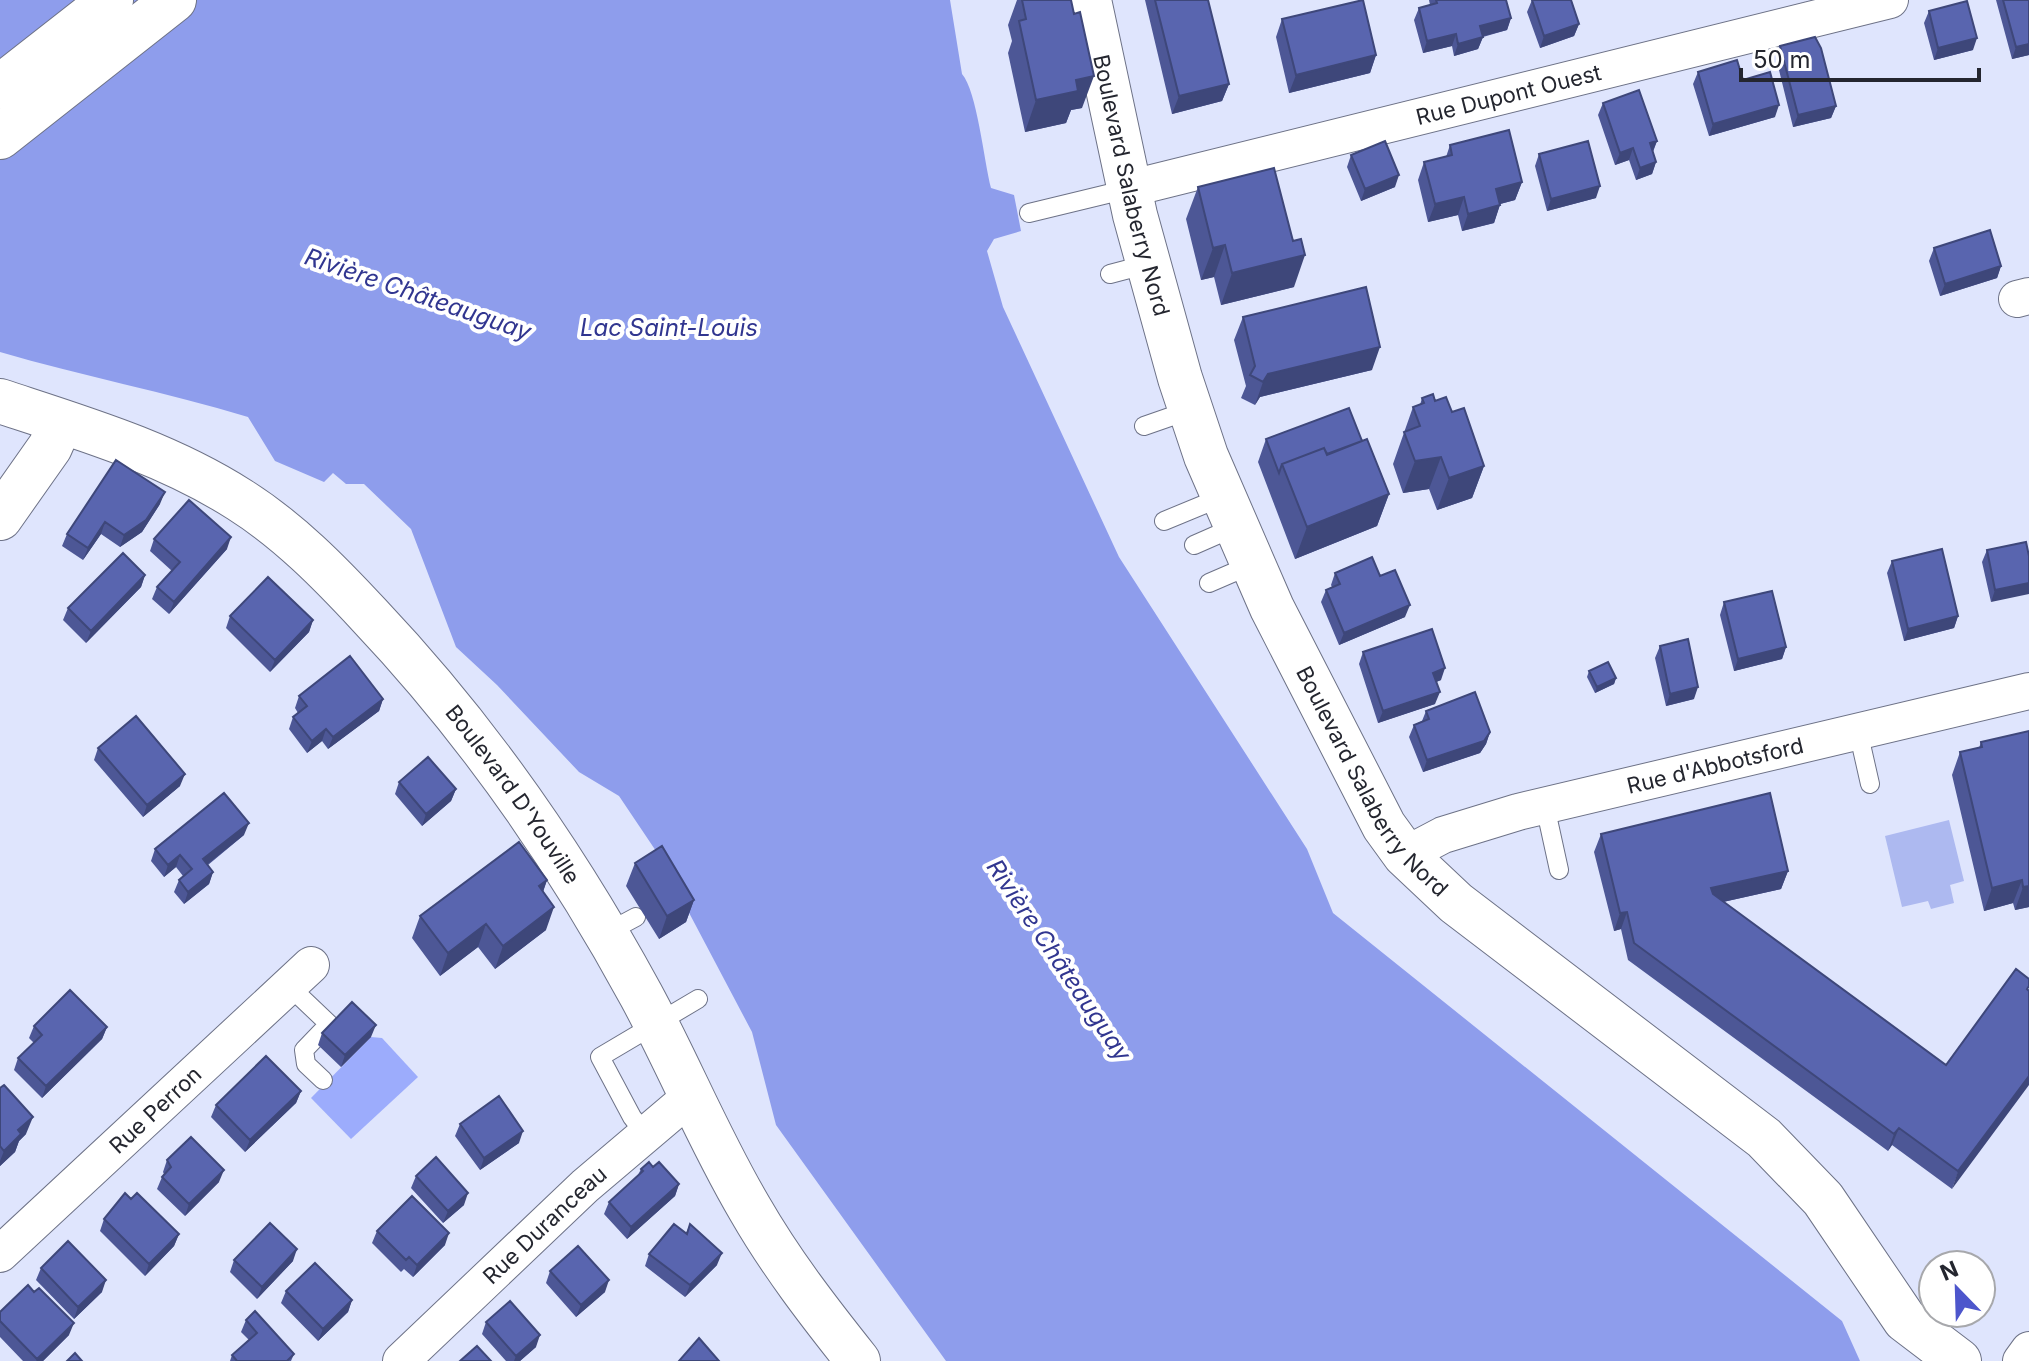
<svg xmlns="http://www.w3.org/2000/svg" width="2029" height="1361" viewBox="0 0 2029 1361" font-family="Inter,sans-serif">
<rect width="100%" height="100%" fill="#dfe5fd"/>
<path fill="#adb9f0" d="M1949,820L1964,881L1950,885L1954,903L1931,909L1928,901L1902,907L1885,836Z"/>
<path fill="#9cacfc" d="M371,1037L382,1038L418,1077L351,1139L311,1098Z"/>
<path fill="#8e9dec" d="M0,0H950L962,74C977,91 984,161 991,188L1014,195L1021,231L994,239L987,251L1003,307L1119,557L1307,849L1333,913L1842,1321L1860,1361H946L776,1125L752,1032L658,854L619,796L579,772L497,685L456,647L411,529L364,484H346L333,473L324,482L275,461L248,417C166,392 82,376 0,352Z"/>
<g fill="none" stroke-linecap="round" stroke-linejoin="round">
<g stroke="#6d7287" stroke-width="20">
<path id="lane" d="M1029,213L1128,189
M1110,274L1148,264
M1144,426L1190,410
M1164,521L1222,497
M1194,545L1235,527
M1209,583L1253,564
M1858,731L1870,784
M1545,806L1559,870
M606,933L636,917
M288,985L329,1024L304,1050L306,1064L323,1080
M646,1135L632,1117L600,1057L698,999"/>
</g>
<g stroke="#6d7287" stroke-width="38">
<g id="street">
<path id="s1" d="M1128,189L1890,0"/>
<path d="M2017,299L2029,296"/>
<path id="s2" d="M1405,855L1443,835L1518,812L2029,691"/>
<path id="s3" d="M0,1254L311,965"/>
<path id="s4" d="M401,1361L585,1186L677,1108L695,1100"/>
<path d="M2021,1361L2029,1350"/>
</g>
</g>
<g stroke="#6d7287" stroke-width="46">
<g id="secondary">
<path id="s5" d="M1089,0L1135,215L1180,378L1206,456L1272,608L1384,826L1405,855L1456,903L1764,1138L1823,1199L1905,1320L1959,1361"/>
<path d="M0,87L111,0"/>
<path d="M0,137L174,0"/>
<path id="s6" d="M0,401C82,428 167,453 240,500C289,531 330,573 369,615C477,729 566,857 641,995C679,1065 709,1140 750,1209C781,1263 819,1312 858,1361"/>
<path d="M0,518L50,447L61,422"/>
</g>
</g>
<use href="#lane" stroke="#fff" stroke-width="18"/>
<use href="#street" stroke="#fff" stroke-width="36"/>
<use href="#secondary" stroke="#fff" stroke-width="44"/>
</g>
<path fill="#4d5796" d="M1017,0H1071L1082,108L1071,110L1066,123L1025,132L1008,53L1012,41L1008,25Z
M1145,0H1208L1229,84L1222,101L1172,114Z
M1429,0H1506L1511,18L1507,30L1483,37L1478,49L1454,56L1452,46L1423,53L1414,20L1419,8L1430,5Z
M1532,0L1579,24L1574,36L1540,48L1527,12Z
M1996,0H2029V55L2012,59Z
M1929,11L1973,50L1934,60L1924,23Z
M1282,19L1376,55L1370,73L1289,93L1276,37Z
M1780,46L1836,106L1831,118L1793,127L1776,58Z
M1698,72L1743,80L1775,117L1709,136L1693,84Z
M1603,103L1657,141L1653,152L1656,162L1652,174L1636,180L1629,160L1615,165L1598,115Z
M1450,145L1522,182L1515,200L1500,204L1494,223L1462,231L1458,215L1428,222L1418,180L1424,162L1446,157Z
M1539,154L1596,198L1547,211L1535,166Z
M1351,155L1395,187L1361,201L1347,167Z
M1198,187L1294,287L1221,305L1214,277L1201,280L1186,219Z
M1934,248L2001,266L1997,278L1940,296L1929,261Z
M1243,317L1372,370L1260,397L1255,405L1241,398L1246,386L1234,340Z
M1422,398L1435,401L1452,412L1484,466L1472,498L1437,510L1429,489L1403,493L1393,464L1413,407L1420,405Z
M1266,439L1362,441L1389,494L1377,526L1295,559L1258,462Z
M160,504L142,532L120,547L101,534L83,560L62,546L67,534Z
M154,539L227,549L169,614L152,599L157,587L172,571L150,551Z
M2026,542L1991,602L1982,562L1987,550Z
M1892,561L1958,616L1954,628L1904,641L1887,573Z
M1335,573L1380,576L1405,617L1339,645L1321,602L1326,590L1332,587L1331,585Z
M145,575L141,587L86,643L63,620L68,608Z
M1724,602L1786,647L1782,659L1734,671L1720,615Z
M230,616L313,620L309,632L270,672L226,628Z
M1660,646L1694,699L1666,706L1655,658Z
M1363,652L1441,680L1436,682L1435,704L1378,723L1359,664Z
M1589,671L1616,678L1614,684L1595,693L1587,677Z
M299,696L383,699L379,711L328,749L322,741L307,753L289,729L293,717L298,713L295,708Z
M1426,711L1490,732L1486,744L1480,753L1423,772L1409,737L1414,725L1422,721Z
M2029,731V907L2015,910L2013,903L1984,911L1952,775L1960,752L1979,748L1981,742Z
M98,748L180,786L143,817L94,760Z
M399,782L456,789L451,801L422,826L395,794Z
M1601,834L1788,871L1781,889L1723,902L1946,1065L2029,979L1952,1189L1892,1145L1888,1151L1628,960L1621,929L1614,931L1594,852Z
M244,835L208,865L213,872L209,884L184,904L174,892L179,880L183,876L176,867L164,877L151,861L155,849Z
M635,863L694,900L686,922L659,939L626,886Z
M547,880L543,892L546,930L495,969L478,947L440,976L412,938L420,916Z
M34,1026L107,1027L102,1039L42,1098L14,1070L18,1058L34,1043L29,1038Z
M322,1033L371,1037L341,1067L318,1045Z
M0,1088L26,1134L19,1141L15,1152L0,1166Z
M301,1091L296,1103L245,1152L211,1117L216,1105Z
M460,1124L519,1143L480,1170L455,1136Z
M167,1160L219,1182L185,1216L157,1189L162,1177L164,1174L163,1172Z
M653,1167L679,1184L675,1196L627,1239L604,1214L609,1202L638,1175L641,1169Z
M416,1176L464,1205L443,1223L411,1188Z
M131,1199L179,1234L174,1246L145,1276L100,1231L104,1219Z
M690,1224L717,1265L685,1297L645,1266L649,1254L686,1233Z
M377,1231L445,1245L413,1277L404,1269L401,1272L372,1243Z
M234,1260L293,1261L257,1299L230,1272Z
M41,1268L102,1292L74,1319L36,1280Z
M550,1271L605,1292L576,1317L546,1283Z
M286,1291L352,1300L348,1312L318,1341L281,1303Z
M0,1312L69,1335L43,1361H23L0,1337Z
M246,1320L294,1354L291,1361H230L232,1355L249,1340L241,1332Z
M486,1322L536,1347L520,1361H506L482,1334Z"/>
<path fill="#3e477a" d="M1511,18L1507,30L1476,38L1480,26Z
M1579,24L1574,36L1540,48L1544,36Z
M1456,34L1452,46L1423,53L1427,41Z
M1483,37L1478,49L1454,56L1458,44Z
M1977,38L1973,50L1934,60L1938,48Z
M2029,44V55L2012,59L2016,47Z
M1376,55L1370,73L1289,93L1296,75Z
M1094,76L1082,108L1071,110L1066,123L1025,132L1036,100L1076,80Z
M1229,84L1222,101L1172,114L1179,96Z
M1779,105L1775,117L1709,136L1713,124Z
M1836,106L1831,118L1793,127L1798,115Z
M1657,141L1652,153L1650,143Z
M1633,148L1629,160L1615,165L1620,153Z
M1656,162L1652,174L1636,180L1640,168Z
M1399,175L1395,187L1361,201L1365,189Z
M1522,182L1515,200L1489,207L1496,189Z
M1600,186L1596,198L1547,211L1551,199Z
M1464,197L1458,215L1428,222L1435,204Z
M1500,205L1494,223L1462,231L1468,214Z
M1225,245L1214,277L1201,280L1213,248Z
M1305,255L1294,287L1221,305L1232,273Z
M2001,266L1997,278L1940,296L1945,284Z
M1380,347L1372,370L1260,397L1255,405L1263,382L1268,374Z
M1441,457L1429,489L1403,493L1415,461Z
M1484,466L1472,498L1437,510L1449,478Z
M165,492L160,504L142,532L120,547L124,535Z
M1389,494L1377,526L1295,559L1307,527Z
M105,522L101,534L83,560L88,548Z
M231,537L227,549L169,614L174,602Z
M145,575L141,587L86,643L91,631Z
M2029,583V594L1991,602L1995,590Z
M1410,605L1405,617L1339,645L1344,633Z
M1958,616L1954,628L1904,641L1908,629Z
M313,620L309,632L270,672L275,660Z
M1786,647L1782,659L1734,671L1738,659Z
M1445,668L1441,680L1429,685L1433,673Z
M1616,678L1614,684L1595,693L1597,687Z
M1698,687L1694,699L1666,706L1670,694Z
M1440,692L1435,704L1378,723L1383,711Z
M383,699L379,711L328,749L333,737Z
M326,729L322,741L307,753L312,741Z
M1490,732L1486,744L1480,753L1423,772L1427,760Z
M185,774L180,786L143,817L147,805Z
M456,789L451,801L422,826L426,814Z
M249,823L244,835L199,871L203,859Z
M180,855L176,867L164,877L168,865Z
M1788,871L1781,889L1705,906L1711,888Z
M213,872L209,884L184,904L188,892Z
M547,880L539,903V886Z
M2022,880L2013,903L1984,911L1992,888Z
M2029,886V907L2015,910L2023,887Z
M694,900L686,922L659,939L667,916Z
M554,907L546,930L495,969L503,946Z
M1627,912L1621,929L1614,931L1620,913Z
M486,924L478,947L440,976L448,953Z
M376,1025L371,1037L341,1067L345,1055Z
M107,1027L102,1039L42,1098L46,1086Z
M2029,1076V1085L1952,1189L1958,1171Z
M301,1091L296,1103L245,1152L250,1140Z
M33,1117L26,1134L19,1141L15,1152L0,1166V1161L4,1151L18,1130Z
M1899,1128L1892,1145L1888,1151L1894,1134Z
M523,1131L519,1143L480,1170L484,1158Z
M224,1170L219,1182L185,1216L189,1204Z
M679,1184L675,1196L627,1239L631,1227Z
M468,1193L464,1205L443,1223L448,1211Z
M449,1233L445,1245L413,1277L417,1265Z
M179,1234L174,1246L145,1276L149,1264Z
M297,1249L293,1261L257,1299L262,1287Z
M722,1253L717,1265L685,1297L690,1285Z
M106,1280L102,1292L74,1319L78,1307Z
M609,1280L605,1292L576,1317L581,1305Z
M352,1300L348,1312L318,1341L323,1329Z
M74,1323L69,1335L43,1361H36Z
M540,1335L536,1347L520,1361H514L516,1356Z"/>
<path fill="#5965af" stroke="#3e477a" stroke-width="2" d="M1022,0H1071L1074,14L1080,12L1094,76L1076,80L1078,91L1036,100L1019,21L1026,19Z
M1155,0H1208L1229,84L1179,96Z
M1363,0L1376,55L1296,75L1282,19Z
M1436,0H1506L1511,18L1480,26L1483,37L1458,44L1456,34L1427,41L1419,8L1437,3Z
M1532,0H1571L1579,24L1544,36Z
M2003,0H2029V44L2016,47Z
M1967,1L1977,38L1938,48L1929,11Z
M1815,37L1821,48L1836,106L1798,115L1780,46Z
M1737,60L1743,80L1770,72L1779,105L1713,124L1698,72Z
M1639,90L1657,141L1650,143L1656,162L1640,168L1633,148L1620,153L1603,103Z
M1509,130L1522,182L1496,189L1500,205L1468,214L1464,197L1435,204L1424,162L1452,155L1450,145Z
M1385,141L1399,175L1365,189L1351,155Z
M1588,141L1600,186L1551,199L1539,154Z
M1274,168L1293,241L1301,239L1305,255L1232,273L1225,245L1213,248L1198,187Z
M1990,230L2001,266L1945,284L1934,248Z
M1366,287L1380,347L1268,374L1263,382L1250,375L1255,366L1243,317Z
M1433,394L1435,401L1446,397L1452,412L1464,408L1484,466L1449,478L1441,457L1415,461L1404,432L1420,426L1413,407L1424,403L1422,398Z
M1349,408L1362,441L1327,454L1324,448L1282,464L1279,473L1266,439Z
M1367,439L1389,494L1307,527L1282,464L1324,448L1327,455Z
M116,460L165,492L146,520L124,535L105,522L88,548L67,534Z
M189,500L231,537L174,602L157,587L180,562L154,539Z
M2026,542L2029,556V583L1995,590L1987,550Z
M1942,549L1958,616L1908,629L1892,561Z
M123,553L145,575L91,631L68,608Z
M1372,557L1380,576L1395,570L1410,605L1344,633L1326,590L1340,584L1335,573Z
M268,577L313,620L275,660L230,616Z
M1772,591L1786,647L1738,659L1724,602Z
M1432,629L1445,668L1433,673L1440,692L1383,711L1363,652Z
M1688,639L1698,687L1670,694L1660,646Z
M350,656L383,699L333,737L326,729L312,741L293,717L307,706L299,696Z
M1608,662L1616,678L1597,687L1589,671Z
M1475,692L1490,732L1484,741L1427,760L1414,725L1429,719L1426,711Z
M136,716L185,774L147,805L98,748Z
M2029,731V886L2023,887L2022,880L1992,888L1960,752L1982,747L1981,742Z
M428,757L456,789L426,814L399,782Z
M224,793L249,823L203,859L213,872L188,892L179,880L192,869L180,855L168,865L155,849Z
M1770,793L1788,871L1711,888L1713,894L1946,1065L2016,969L2029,979V986L2027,989L2029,991V1076L1958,1171L1899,1128L1894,1134L1634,943L1627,912L1620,913L1601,834Z
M519,842L547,880L539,886L554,907L503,946L486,924L448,953L420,916Z
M662,846L694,900L667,916L635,863Z
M70,990L107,1027L46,1086L18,1058L42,1035L34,1026Z
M352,1002L376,1025L345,1055L322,1033Z
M266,1056L301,1091L250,1140L216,1105Z
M4,1085L33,1117L18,1130L21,1134L4,1151L0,1146V1088Z
M499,1096L523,1131L484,1158L460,1124Z
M191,1137L224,1170L189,1204L162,1177L171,1167L167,1160Z
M436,1157L468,1193L448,1211L416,1176Z
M649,1162L653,1167L659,1162L679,1184L631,1227L609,1202L643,1171L641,1169Z
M125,1193L131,1199L137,1193L179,1234L149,1264L104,1219Z
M412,1196L449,1233L417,1265L409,1257L406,1260L377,1231Z
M270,1223L297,1249L262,1287L234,1260Z
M674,1224L687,1234L690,1224L722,1253L690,1285L649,1254Z
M68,1241L106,1280L78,1307L41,1268Z
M578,1246L609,1280L581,1305L550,1271Z
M315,1263L352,1300L323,1329L286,1291Z
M28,1285L34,1292L39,1288L74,1323L37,1359L0,1321V1312Z
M510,1301L540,1335L516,1356L486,1322Z
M255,1311L294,1354L287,1361H237L232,1355L257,1333L246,1320Z
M699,1338L719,1361H679Z
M477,1346L491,1361H460Z
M75,1353L82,1361H67Z"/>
<g text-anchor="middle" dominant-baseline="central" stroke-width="8" stroke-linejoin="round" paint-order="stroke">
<g font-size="22" fill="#24262f" stroke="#fff">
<text stroke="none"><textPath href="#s1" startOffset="392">Rue Dupont Ouest</textPath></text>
<text stroke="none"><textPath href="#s5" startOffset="190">Boulevard Salaberry Nord</textPath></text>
<text stroke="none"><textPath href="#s2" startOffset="324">Rue d'Abbotsford</textPath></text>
<text stroke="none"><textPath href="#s5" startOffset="838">Boulevard Salaberry Nord</textPath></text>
<text stroke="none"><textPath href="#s6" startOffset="664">Boulevard D'Youville</textPath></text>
<text stroke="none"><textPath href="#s3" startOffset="212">Rue Perron</textPath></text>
<text stroke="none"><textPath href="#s4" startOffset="198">Rue Duranceau</textPath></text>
</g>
<g font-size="24" font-style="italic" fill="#313690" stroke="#fff">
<text transform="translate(418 294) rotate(19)">Rivière Châteauguay</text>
<text x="669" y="327">Lac Saint-Louis</text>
<text transform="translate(1059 960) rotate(56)">Rivière Châteauguay</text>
</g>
</g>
<g transform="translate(1957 1289) rotate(337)"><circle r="38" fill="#ffffff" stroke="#a7a8ac" stroke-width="2"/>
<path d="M0-6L14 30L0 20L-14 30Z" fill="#4d56cc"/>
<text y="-12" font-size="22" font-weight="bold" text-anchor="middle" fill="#24262f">N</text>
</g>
<path d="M1741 68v12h238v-12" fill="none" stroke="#24262f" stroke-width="4"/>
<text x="1753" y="68" font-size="24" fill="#24262f" stroke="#ffffff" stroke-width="6" paint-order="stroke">50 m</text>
</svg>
